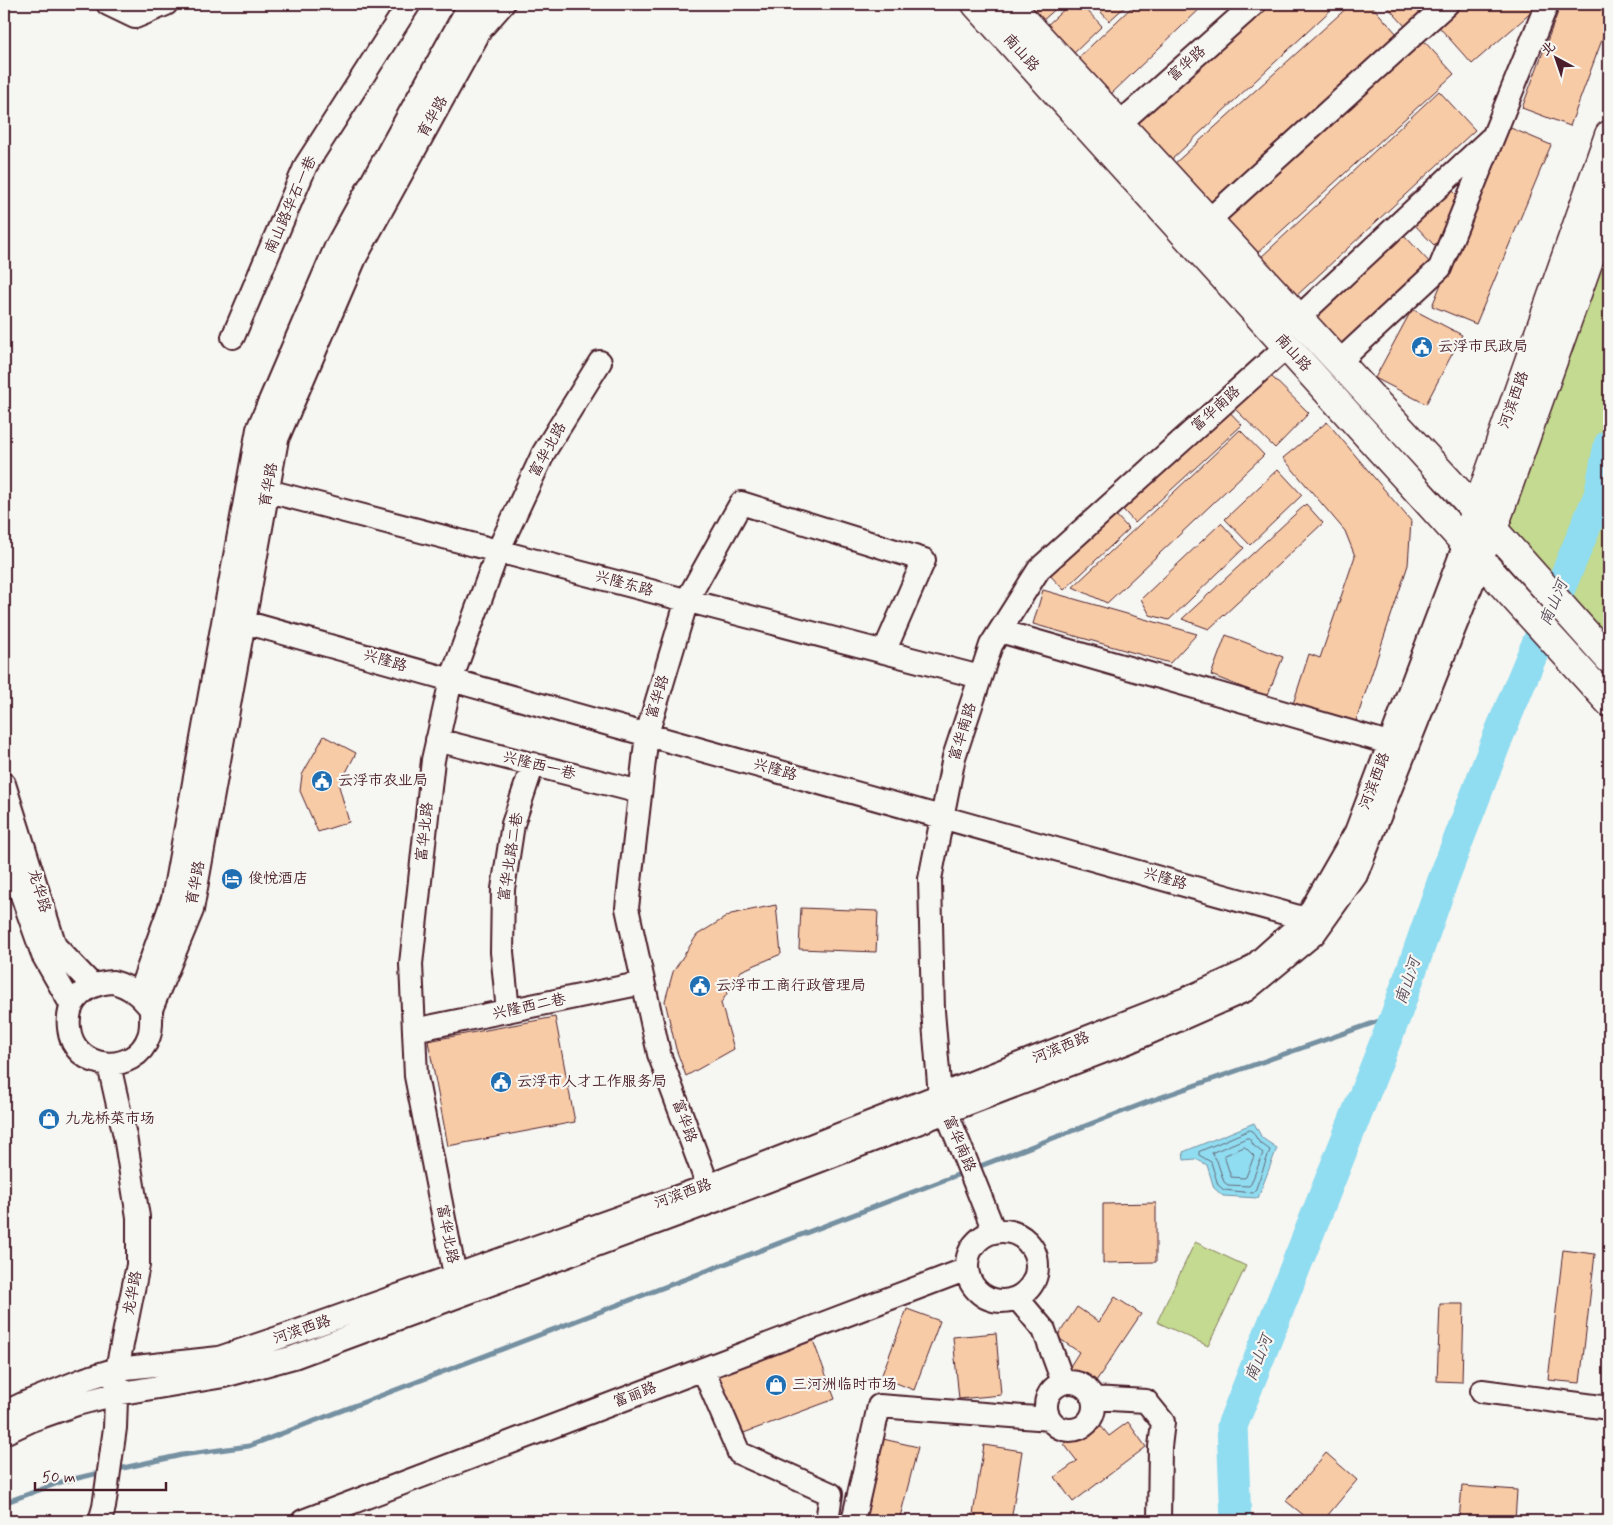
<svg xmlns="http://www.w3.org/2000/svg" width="1613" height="1525" viewBox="0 0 1613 1525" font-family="Mynerve,'LXGW WenKai TC',sans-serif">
<rect width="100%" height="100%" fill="#f6f6f2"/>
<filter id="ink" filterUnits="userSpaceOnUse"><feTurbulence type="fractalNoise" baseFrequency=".02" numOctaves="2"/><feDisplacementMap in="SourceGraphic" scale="10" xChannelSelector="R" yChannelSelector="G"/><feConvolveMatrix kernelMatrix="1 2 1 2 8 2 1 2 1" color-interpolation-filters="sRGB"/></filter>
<g filter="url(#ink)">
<path fill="#c3da90" stroke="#867c5e" d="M1609,204V659L1493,529Z
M1195,1242L1246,1266L1208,1346L1157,1322Z"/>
<path fill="#90dcf0" stroke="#7490a1" d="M1254,1123L1262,1138L1277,1148L1258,1198L1223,1196L1214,1188L1207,1165L1196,1159L1184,1160L1183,1152Z"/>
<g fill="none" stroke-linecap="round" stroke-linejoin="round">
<path stroke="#666b7a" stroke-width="1" d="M1250,1130L1252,1131L1259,1142L1270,1150L1255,1191L1253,1193L1224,1190L1218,1185L1211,1162L1199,1155V1152Z
M1247,1138H1249L1254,1146L1263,1153L1251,1184L1249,1186L1228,1185L1224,1182L1217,1161L1212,1153Z
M1245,1147L1254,1156L1246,1177L1244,1178L1231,1177L1224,1156Z"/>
<path stroke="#7490a1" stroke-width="5" d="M975,1168L1153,1100L1396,1015
M114,1470L182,1455L249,1446L965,1172
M4,1503L61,1482L103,1472"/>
<path stroke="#90dcf0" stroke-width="31" d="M1236,1521L1232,1426L1396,1015L1443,880L1500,732L1599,495L1609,445"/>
</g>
<path fill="#f8cba7" stroke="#4a1f2b" d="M1024,4H1061L1041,22Z
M1070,4H1081L1102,26L1071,56L1044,28Z
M1094,4H1128L1109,21Z
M1135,4H1205L1110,95L1076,60Z
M1265,4H1337L1170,161L1136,125Z
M1351,4H1370L1397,34L1209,205L1173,165Z
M1385,4H1430L1405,26Z
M1466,4H1541L1472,64L1439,27Z
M1561,4H1609V21L1570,126L1522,108Z
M1423,40L1454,74L1255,255L1224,221Z
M1439,91L1475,130L1294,298L1258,260Z
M1506,126L1551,145L1476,324L1432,306Z
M1449,187L1457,195L1447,233L1434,245L1412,222Z
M1403,234L1431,264L1339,348L1311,318Z
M1412,309L1462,335L1426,404L1375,378Z
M1269,374L1309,413L1275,448L1235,409Z
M1224,406L1242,425L1135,523L1118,504Z
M1327,422L1411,521L1408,565L1354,727L1292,707L1309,654L1320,658L1355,556L1345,531L1283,458Z
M1240,430L1264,455L1107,603L1073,587Z
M1278,469L1302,495L1250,545L1225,519Z
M1306,504L1323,523L1209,629L1182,619Z
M1111,510L1129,529L1064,590L1046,571Z
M1221,523L1244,548L1169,620L1150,615L1141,599Z
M1043,590L1197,634L1170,663L1033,624Z
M1226,635L1283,657L1267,697L1211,675Z
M324,736L356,753L339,786L349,822L318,832L300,791L302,775Z
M776,905L781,954L741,971L721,1003L734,1049L686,1076L676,1049L665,1001L673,972L697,935L731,914Z
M801,908L878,911L876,952L799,949Z
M555,1017L575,1122L448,1146L428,1041Z
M1156,1203V1262L1103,1263V1204Z
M1563,1250L1595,1254L1580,1383L1548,1380Z
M1115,1297L1141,1314L1094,1384L1069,1368L1079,1352L1057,1337L1077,1307L1099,1322Z
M1440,1304H1464L1462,1382L1437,1381Z
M907,1309L940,1321L914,1390L881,1377Z
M996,1333L1001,1395L959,1399L953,1337Z
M811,1335L835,1399L741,1434L717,1372Z
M1096,1420L1109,1436L1128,1422L1146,1447L1073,1502L1055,1477L1077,1461L1064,1444Z
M883,1439L918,1447L899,1521H862Z
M984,1445L1022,1451L1011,1521H972Z
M1326,1453L1357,1480L1323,1521H1311L1286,1501Z
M1462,1486L1517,1490L1515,1521H1459Z"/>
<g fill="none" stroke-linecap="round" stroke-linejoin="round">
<g stroke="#4a1f2b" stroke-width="26">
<path id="minor" d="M108,4L135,17L166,4
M1119,124L1254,4
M1209,220L1447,4
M1298,318L1490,139
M233,337L306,165L409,4
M1339,362L1440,268L1547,4
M268,491L980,677
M244,622L1306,919
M1000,631L1389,743
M437,740L640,792
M4,784L55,946L93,986
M4,844L43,955L72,1006
M113,982C131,987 140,995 151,1009C151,1017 152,1028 149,1036C135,1077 73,1071 69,1028C68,1019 69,1010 74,1002C84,988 96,983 113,982Z
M139,994L173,899L258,429L336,247L464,15L474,4
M151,1009L192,910L277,439L355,258L481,29L503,4
M508,1011L502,952L503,889L513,824L533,764
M414,1030L643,983
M708,1186L659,1054L627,908L647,734L687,600L741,503L924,560L884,652
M967 1266a35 35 0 1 1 70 0a35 35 0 1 1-70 0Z
M994,1231L940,1096L933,1011L930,879L954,757L991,645L1039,569L1287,346
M455,1275L416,1076L411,964L433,760L451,680L498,551L544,452L600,362
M1017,1298L1044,1330L1063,1382
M703,1369L739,1453L831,1494L827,1521
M1046 1406a24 24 0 1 1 48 0a24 24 0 1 1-48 0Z
M1482,1391L1609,1408
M1093,1398L1146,1401L1163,1422L1160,1447L1159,1521
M4,1413L25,1403L85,1379L117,1369L219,1358L290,1334L708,1186L1188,998L1249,970L1306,919L1356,832L1465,544
M4,1433L32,1420L77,1404L116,1394L224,1376L294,1357L717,1200L1128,1042L1246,990L1314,934L1356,875L1481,561
M100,1521L104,1507L115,1428L117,1369L138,1265V1217L125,1136L109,1065
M303,1521L967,1269
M853,1521L879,1406L1050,1419"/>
</g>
<g stroke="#4a1f2b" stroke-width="31">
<path id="major" d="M976,4L1609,702
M1009,4L1493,529L1609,659
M1471,525L1609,135
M1488,543L1609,204"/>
</g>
<use href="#minor" stroke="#f6f6f2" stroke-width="22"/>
<use href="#major" stroke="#f6f6f2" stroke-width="28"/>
</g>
</g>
<defs>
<g id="civic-disc" transform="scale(1.125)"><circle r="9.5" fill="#1f6fb2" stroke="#f6f6f2"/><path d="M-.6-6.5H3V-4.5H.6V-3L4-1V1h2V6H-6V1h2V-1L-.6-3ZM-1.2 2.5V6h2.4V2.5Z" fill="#fff"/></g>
<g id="hotel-disc" transform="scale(1.125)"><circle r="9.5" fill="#1f6fb2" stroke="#f6f6f2"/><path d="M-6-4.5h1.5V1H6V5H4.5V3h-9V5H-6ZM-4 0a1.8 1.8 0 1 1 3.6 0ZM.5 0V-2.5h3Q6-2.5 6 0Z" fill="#fff"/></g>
<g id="shop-disc" transform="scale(1.125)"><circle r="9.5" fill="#1f6fb2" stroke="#f6f6f2"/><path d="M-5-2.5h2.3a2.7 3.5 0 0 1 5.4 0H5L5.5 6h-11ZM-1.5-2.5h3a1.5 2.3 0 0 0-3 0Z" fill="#fff"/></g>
</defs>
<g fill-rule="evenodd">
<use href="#civic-disc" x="1422" y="347"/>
<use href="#civic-disc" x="322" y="781"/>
<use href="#hotel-disc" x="232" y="879"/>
<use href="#civic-disc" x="700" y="986"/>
<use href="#civic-disc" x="501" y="1082"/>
<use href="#shop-disc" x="49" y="1119"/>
<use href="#shop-disc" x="776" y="1385"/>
</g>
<g text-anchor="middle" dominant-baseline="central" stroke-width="4.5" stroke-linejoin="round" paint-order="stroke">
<g font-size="15" fill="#4a1f2b" stroke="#f6f6f2">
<text transform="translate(1021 53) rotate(48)">南山路</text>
<text transform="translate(1187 64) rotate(-42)">富华路</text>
<text transform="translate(433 117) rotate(-61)">育华路</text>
<text transform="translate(291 205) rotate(-66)">南山路华石一巷</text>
<text transform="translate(1293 353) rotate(48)">南山路</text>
<text transform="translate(1514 400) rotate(-70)">河滨西路</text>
<text transform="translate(1216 409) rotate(-42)">富华南路</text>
<text transform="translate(548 450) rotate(-61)">富华北路</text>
<text transform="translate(269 485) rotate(-80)">育华路</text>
<text transform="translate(624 584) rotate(15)">兴隆东路</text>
<text transform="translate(385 661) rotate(16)">兴隆路</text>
<text transform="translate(658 697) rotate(-73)">富华路</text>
<text transform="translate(963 732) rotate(-73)">富华南路</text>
<text transform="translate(539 766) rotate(14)">兴隆西一巷</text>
<text transform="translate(775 770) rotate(16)">兴隆路</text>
<text transform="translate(1375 781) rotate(-69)">河滨西路</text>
<text transform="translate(425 832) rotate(-84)">富华北路</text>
<text transform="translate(511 857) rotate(-81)">富华北路二巷</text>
<text transform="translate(1165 879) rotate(16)">兴隆路</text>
<text transform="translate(196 883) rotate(-79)">育华路</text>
<text transform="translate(39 891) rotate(73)">龙华路</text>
<text transform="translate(529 1007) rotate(-12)">兴隆西二巷</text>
<text transform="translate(1061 1048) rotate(-22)">河滨西路</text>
<text transform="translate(684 1121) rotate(70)">富华路</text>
<text transform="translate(959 1144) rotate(67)">富华南路</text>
<text transform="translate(683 1194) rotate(-20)">河滨西路</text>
<text transform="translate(447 1234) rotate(79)">富华北路</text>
<text transform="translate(133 1293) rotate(-79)">龙华路</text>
<text transform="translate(302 1330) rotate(-19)">河滨西路</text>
<text transform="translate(635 1395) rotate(-21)">富丽路</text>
</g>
<g font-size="15" fill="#4a1f2b" stroke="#f6f6f2" text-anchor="start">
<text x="1438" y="347">云浮市民政局</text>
<text x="338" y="781">云浮市农业局</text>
<text x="248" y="879">俊悦酒店</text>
<text x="716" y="986">云浮市工商行政管理局</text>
<text x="517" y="1082">云浮市人才工作服务局</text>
<text x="65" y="1119">九龙桥菜市场</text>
<text x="792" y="1385">三河洲临时市场</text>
</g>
<g font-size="16" font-style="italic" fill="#5c4e5c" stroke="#f6f6f2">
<text transform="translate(1554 603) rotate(-67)">南山河</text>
<text transform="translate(1408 981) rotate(-71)">南山河</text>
<text transform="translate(1259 1358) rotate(-68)">南山河</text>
</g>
</g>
<rect width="1613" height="1525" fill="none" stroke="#f6f6f2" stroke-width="20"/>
<rect x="10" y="10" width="1593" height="1505" fill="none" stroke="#4a1f2b" stroke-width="2" filter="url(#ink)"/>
<g transform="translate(1556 58) rotate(320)" stroke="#f6f6f2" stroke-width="4" paint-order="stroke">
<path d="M0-4L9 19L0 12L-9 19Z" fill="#4a1f2b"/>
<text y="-8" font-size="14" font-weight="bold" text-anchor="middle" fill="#4a1f2b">北</text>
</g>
<path d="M35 1482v8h131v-8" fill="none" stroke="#4a1f2b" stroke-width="2.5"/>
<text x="42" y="1482" font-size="15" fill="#4a1f2b" stroke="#f6f6f2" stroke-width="4" paint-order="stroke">50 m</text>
</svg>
